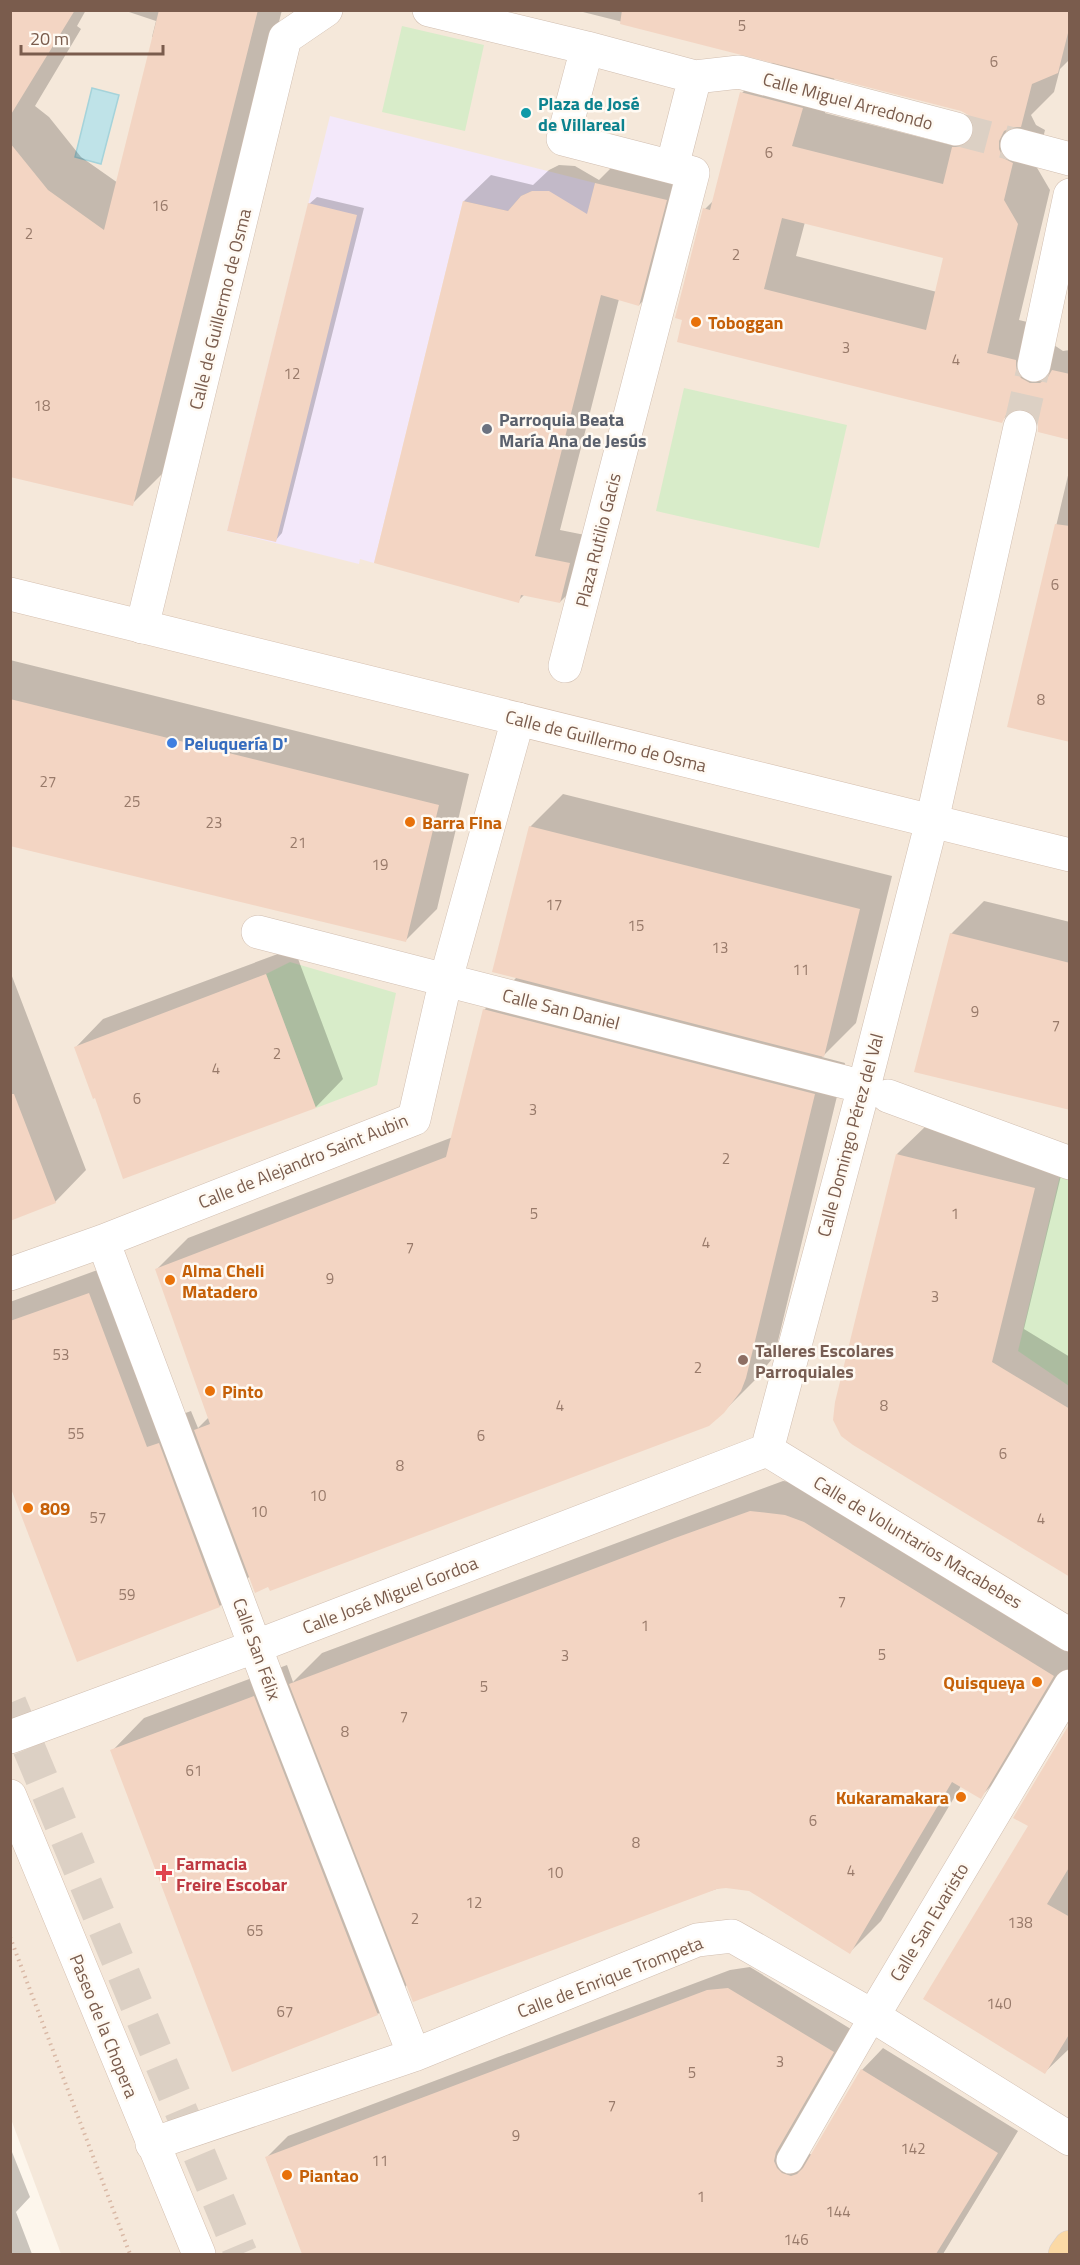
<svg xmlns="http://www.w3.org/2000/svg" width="1080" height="2265" viewBox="0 0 1080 2265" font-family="'Titillium Web',sans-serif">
<rect width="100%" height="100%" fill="#fdf6ec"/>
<path fill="#f5e8da" d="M11,11H1069V2254H61L11,2119Z"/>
<path fill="#f3e8fa" d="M330,116L595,183L583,231L549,191H532L521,196L508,211L463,201L374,563L360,559L359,564L227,531Z"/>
<path fill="#d8ecc9" d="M402,26L484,45L465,131L382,112Z
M684,388L847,425L819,548L656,511Z
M290,962L396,993L377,1085L316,1108L266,974Z
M1068,1142H1070L1069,1386L1018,1351Z"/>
<path fill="#bfe3e8" stroke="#a5d3da" stroke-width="1.5" d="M92,88L119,95L101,164L75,157Z"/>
<path fill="#0003" fill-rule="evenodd" d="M10,10H86L77,26L81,29L35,106L49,117L81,157L118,183L154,37H152L156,21L123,10H282L165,471L132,504L10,475Z
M575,10H1070V59L1060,69L1054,92L1031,115L1036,125L1045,130L1036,166L1050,190L1019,320L1048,327L1054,345L1063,351L1070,350V439L1039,420L1034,413L1025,407L1015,408L1001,421L679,341L705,209L715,199L742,93L774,60ZM835,76L961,109L970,114L975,126L955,146L825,113ZM805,222L945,257L937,292L796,256Z
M622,157L692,174L665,279L639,305L619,299L560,530L595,537L586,576L560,602L525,594L518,601L464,201L491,175L533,185L549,170L559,165L575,166L599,180Z
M317,197L364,208L282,533L275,541L309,204Z
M1070,467V741L1009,726Z
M10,660L469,774L437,909L405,941L10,844Z
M563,794L892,876L856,1023L822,1057L845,1063L777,1345L772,1359L755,1380L723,1412L269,1585L250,1576L220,1606L10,1483V1302L122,1261L180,1415L191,1411L198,1428L209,1417L157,1269L188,1238L453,1137L484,1010L517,977L530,827Z
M984,901L1070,922V1109L951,934Z
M294,948L343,1079L316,1107L124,1177L96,1096L76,1047L103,1019Z
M10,971L86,1170L55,1202L10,1219Z
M930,1122L1066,1155L1024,1329L1070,1357V1575L897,1154Z
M783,1481L817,1485L1070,1635V1669L1011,1766L980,1797L961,1786L881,1921L850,1952L750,1889L726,1886L408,1984L378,2014L112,1751L144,1718L287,1665L293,1682L322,1653Z
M1070,1726V2048L1045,2072L1030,1825Z
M750,1967L854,2031L803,2152L813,2155L862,2070L883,2048L1018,2131L943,2254H303L266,2158L288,2136L730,1970Z
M10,2147L30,2197L16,2212L32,2254H10Z"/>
<path fill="#f3d5c3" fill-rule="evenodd" d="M10,10H75L10,116Z
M159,10H258L133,506L10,477V143L48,190L104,230Z
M622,10H1070V25L1058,73L1032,84L1021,127H1013L1004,131L999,141V149L1003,158L1013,163L1004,200L1018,224L987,353L1016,360V371L1021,378L1030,383H1040L1048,377L1052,370L1070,374V440L1038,432V421L1033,414L1025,409H1014L1006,415L1002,423L677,342L682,320L675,318L703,208L710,210L740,92L803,108L792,146L943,184L952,147H961L969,143L974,134V125L970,116L961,111L620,24ZM782,218L943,258L926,330L764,289Z
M595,183L667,200L639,306L601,295L535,556L570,563L560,603L521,595L519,603L374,563L463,201L508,211L521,196L532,191H549L587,214Z
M308,203L357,215L276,542L227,531Z
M1055,524L1070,526V742L1007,727Z
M10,699L439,805L406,942L10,846Z
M529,826L860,909L824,1057L492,972Z
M950,933L1070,963V1110L914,1072Z
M266,974L316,1108L123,1179L95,1098L93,1099L74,1047Z
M483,1009L815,1094L746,1378L741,1391L724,1413L709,1426L270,1591L268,1587L255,1593L194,1430L210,1424L155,1269L446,1157Z
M10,1094H14L56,1203L10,1221Z
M896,1154L1035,1188L992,1362L1070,1409V1577L853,1445L841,1436L833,1420L835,1402Z
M89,1293L147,1447L159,1443L220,1607L77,1662L10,1486V1321Z
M750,1511L785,1515L804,1522L1054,1676L981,1799L952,1782L850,1954L749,1891L726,1888L717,1889L413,2002L289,1684L675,1538Z
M254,1696L378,2015L232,2072L110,1750Z
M1070,1723V1866L1047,1904L1070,1917V2033L1045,2074L923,1999L1028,1826L1013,1818Z
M728,1988L834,2052L776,2152L774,2161L777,2168L782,2173L791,2176L797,2174L803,2168L861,2069L998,2153L936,2254H302L265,2157L707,1990Z"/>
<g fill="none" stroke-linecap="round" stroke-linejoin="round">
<path stroke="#dcd0c4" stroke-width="33" stroke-dasharray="33 16" stroke-linecap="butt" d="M956,129L1017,145
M1020,427L1034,365"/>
<path stroke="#dcd0c4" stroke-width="33" stroke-dasharray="33 16" stroke-linecap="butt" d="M10,1703L241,2254"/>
<g stroke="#d1beb0" stroke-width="28">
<path id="lane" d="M790,2160L873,2016"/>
</g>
<g stroke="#d1beb0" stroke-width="34">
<path id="street" d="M429,10L587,48L695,77L739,72L956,129
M587,48L563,139L672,167L695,77
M1017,145L1070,159
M1034,365L1070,195
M142,627L285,38L326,10
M565,666L693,173L672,167
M258,932L864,1087
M888,1096L1070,1163
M103,1241L270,1686L414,2055
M10,1274L103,1241L414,1119L446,979L518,719
M767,1450L864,1087L932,821L1020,427
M767,1450L1070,1635
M10,1737L270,1641L767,1450
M873,2016L1070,1686
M152,2144L414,2055L697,1940L732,1936L873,2016L1070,2139"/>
</g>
<g stroke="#d6c0b0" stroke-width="34">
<path id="secondary" d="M10,594L1070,855
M10,1796L199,2254"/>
</g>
<g stroke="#dad1cd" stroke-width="34">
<path id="primary" d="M1065,2254L1070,2247"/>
</g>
<path stroke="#d9b8a5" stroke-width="4" stroke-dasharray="1.5 4.5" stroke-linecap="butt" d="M10,1937L130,2254"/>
<use href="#lane" stroke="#fff" stroke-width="27"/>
<use href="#street" stroke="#fff" stroke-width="33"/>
<use href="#secondary" stroke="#fff" stroke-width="33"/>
<use href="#primary" stroke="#fbd9a5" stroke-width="33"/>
</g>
<circle fill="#0f9aa8" stroke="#fffaf3" stroke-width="2" cx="526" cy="113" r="6"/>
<g fill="#e8710a" stroke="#fffaf3" stroke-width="2">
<circle cx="696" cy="322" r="6"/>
<circle cx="410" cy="822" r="6"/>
<circle cx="170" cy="1280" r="6"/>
<circle cx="210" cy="1391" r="6"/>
<circle cx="28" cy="1508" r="6"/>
<circle cx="1037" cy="1682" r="6"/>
<circle cx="961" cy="1797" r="6"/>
<circle cx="287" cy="2175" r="6"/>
</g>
<circle fill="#6b7280" stroke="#fffaf3" stroke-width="2" cx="487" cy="429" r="6"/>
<circle fill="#3f7fe0" stroke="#fffaf3" stroke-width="2" cx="172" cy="743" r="6"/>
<circle fill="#8d6e63" stroke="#fffaf3" stroke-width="2" cx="743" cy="1360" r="6"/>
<path fill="#e0444e" stroke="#fffaf3" stroke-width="2" d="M161 1864h6v6h6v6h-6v6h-6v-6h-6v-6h6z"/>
<g text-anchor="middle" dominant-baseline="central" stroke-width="5" stroke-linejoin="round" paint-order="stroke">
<g font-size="15" fill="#987a6a">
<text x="742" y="25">5</text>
<text x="994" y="61">6</text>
<text x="769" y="152">6</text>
<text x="160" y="205">16</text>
<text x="29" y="233">2</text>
<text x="736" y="254">2</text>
<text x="846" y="347">3</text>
<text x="956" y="359">4</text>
<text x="292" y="373">12</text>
<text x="42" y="405">18</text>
<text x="1055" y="584">6</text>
<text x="1041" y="699">8</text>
<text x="48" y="781">27</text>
<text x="132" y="801">25</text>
<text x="214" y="822">23</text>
<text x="298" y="842">21</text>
<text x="380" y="864">19</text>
<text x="554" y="904">17</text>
<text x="636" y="925">15</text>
<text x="720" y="947">13</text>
<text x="801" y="969">11</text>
<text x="975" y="1011">9</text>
<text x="1056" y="1025">7</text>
<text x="277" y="1053">2</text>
<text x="216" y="1068">4</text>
<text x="137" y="1098">6</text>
<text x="533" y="1109">3</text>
<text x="726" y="1158">2</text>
<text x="534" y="1213">5</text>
<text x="955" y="1213">1</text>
<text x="706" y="1242">4</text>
<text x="410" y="1247">7</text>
<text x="330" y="1278">9</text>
<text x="935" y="1296">3</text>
<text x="61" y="1354">53</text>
<text x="698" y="1367">2</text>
<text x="560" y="1405">4</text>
<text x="884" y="1405">8</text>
<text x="76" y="1433">55</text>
<text x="481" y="1435">6</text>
<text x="1003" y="1453">6</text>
<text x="400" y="1465">8</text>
<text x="318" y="1495">10</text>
<text x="259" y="1511">10</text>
<text x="98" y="1517">57</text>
<text x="1041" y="1518">4</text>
<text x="127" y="1594">59</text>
<text x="842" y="1601">7</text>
<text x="645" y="1625">1</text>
<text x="882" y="1654">5</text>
<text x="565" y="1655">3</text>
<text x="484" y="1686">5</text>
<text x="404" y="1716">7</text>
<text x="345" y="1731">8</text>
<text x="194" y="1770">61</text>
<text x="813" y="1820">6</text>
<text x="636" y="1842">8</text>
<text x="851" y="1870">4</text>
<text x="555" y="1872">10</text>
<text x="474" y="1902">12</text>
<text x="415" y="1918">2</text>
<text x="1020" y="1922">138</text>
<text x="255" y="1930">65</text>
<text x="999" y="2003">140</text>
<text x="285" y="2011">67</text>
<text x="780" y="2061">3</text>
<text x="692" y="2072">5</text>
<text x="612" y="2105">7</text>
<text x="516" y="2135">9</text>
<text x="913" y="2148">142</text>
<text x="380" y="2160">11</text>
<text x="701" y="2196">1</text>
<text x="838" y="2211">144</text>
<text x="796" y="2239">146</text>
</g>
<g font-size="18" fill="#7a5c4d" stroke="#fffaf3">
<text transform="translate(848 101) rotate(15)">Calle Miguel Arredondo</text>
<text transform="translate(220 309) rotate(-76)">Calle de Guillermo de Osma</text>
<text transform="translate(598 540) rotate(-76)">Plaza Rutilio Gacis</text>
<text transform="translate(606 741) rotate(14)">Calle de Guillermo de Osma</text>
<text transform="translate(561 1009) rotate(14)">Calle San Daniel</text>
<text transform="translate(850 1135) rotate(-75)">Calle Domingo Pérez del Val</text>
<text transform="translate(303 1161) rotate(-22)">Calle de Alejandro Saint Aubin</text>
<text transform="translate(918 1542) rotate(31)">Calle de Voluntarios Macabebes</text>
<text transform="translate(390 1595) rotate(-21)">Calle José Miguel Gordoa</text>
<text transform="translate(257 1649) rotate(70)">Calle San Félix</text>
<text transform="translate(929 1922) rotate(-59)">Calle San Evaristo</text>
<text transform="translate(610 1977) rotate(-21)">Calle de Enrique Trompeta</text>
<text transform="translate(104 2026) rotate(68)">Paseo de la Chopera</text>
</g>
<g font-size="18" font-weight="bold" fill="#0d838f" stroke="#fffaf3" text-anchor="start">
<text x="538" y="103">Plaza de José<tspan x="538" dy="21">de Villareal</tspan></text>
</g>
<g font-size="18" font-weight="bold" fill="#c56008" stroke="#fffaf3" text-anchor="start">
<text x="708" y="322">Toboggan</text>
<text x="422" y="822">Barra Fina</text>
<text x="182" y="1270">Alma Cheli<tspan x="182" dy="21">Matadero</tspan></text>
<text x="222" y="1391">Pinto</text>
<text x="40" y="1508">809</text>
<text x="1025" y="1682" text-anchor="end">Quisqueya</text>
<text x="949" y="1797" text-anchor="end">Kukaramakara</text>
<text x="299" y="2175">Piantao</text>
</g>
<g font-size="18" font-weight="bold" fill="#5b616d" stroke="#fffaf3" text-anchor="start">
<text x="499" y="419">Parroquia Beata<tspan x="499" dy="21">María Ana de Jesús</tspan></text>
</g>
<g font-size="18" font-weight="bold" fill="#366cbe" stroke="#fffaf3" text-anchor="start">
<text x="184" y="743">Peluquería D'</text>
</g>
<g font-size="18" font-weight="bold" fill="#785e54" stroke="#fffaf3" text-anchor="start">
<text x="755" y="1350">Talleres Escolares<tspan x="755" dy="21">Parroquiales</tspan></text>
</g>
<g font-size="18" font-weight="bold" fill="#be3a42" stroke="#fffaf3" text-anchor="start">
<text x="176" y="1863">Farmacia<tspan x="176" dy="21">Freire Escobar</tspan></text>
</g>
</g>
<rect width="1080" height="2265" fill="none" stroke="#7a5c4d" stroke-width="24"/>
<path d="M21 45v9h142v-9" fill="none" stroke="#7a5c4d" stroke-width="3"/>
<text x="30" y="45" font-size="18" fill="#7a5c4d" stroke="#fffaf3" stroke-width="4.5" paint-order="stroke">20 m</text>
</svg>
